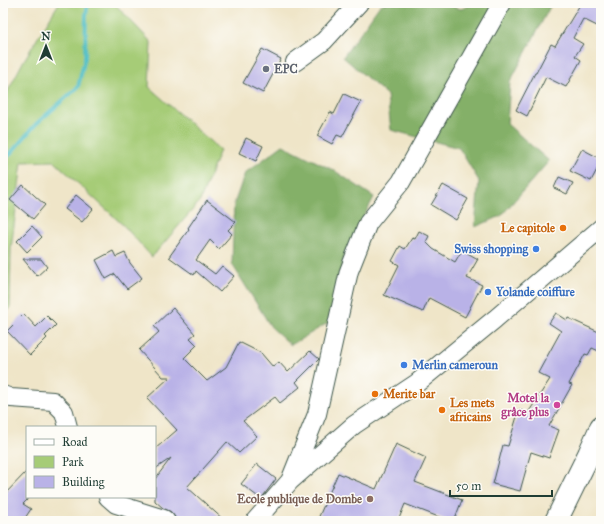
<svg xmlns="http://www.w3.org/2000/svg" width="604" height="524" viewBox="0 0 604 524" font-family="'IM FELL Great Primer',serif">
<rect width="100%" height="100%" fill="#fdfcf7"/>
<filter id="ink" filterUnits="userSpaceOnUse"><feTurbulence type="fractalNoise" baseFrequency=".025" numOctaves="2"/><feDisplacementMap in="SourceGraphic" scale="8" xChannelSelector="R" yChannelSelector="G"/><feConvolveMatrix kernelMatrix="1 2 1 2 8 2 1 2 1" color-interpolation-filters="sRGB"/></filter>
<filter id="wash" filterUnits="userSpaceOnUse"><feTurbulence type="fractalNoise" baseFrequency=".012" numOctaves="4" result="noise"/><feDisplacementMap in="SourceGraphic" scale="16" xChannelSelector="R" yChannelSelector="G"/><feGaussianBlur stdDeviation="0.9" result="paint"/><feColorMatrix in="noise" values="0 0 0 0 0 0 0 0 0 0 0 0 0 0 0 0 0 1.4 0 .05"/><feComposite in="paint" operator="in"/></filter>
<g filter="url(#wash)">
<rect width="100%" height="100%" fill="#efe5c8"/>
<path fill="#a6cc77" stroke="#628456" d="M59,3H114L151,42L149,87L220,150L200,201L152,257L124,226L54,161L22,162L11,249L10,309L3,312V100L23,62Z"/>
<path fill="#84b068" stroke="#52764e" d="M386,3H442L461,9L475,3H552L510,82L507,124L549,161L501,216L475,227L479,181L459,148L391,130L387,95L343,57L380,5Z
M283,145L335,171L374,197L344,255L331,321L291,345L271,327L232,264L234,204L245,173Z"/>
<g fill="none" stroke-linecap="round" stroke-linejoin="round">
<path stroke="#50bec6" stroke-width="4" d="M3,162L36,124L78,87L85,58L86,15L88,3"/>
</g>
<g id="blocks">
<path fill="#b9b2e7" d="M581,3H601V28L583,19L573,38L583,44L575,56L581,60L566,87L546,77L527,116L516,110L535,73H536L551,44L555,46Z
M262,49L281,59L263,93L243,83Z
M344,94L361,102L342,137L337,135L332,144L317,136L330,112L334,114Z
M246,138L263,146L256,161L239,153Z
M582,149L601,159V162L591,181L570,171Z
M559,177L573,183L567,194L554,188Z
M23,185L45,205L33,219L10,200Z
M443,185L468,199L456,220L431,205Z
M76,195L93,209L82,222L65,209Z
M207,200L236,222L228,230L232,234L219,249L210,240L196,260L215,274L222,266L234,276L220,292L196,271L194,275L169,257L189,229L188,228Z
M32,226L42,237L27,252L17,241Z
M419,231L429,236L426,242L433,249L455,262L462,250L478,259L467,278L482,285L465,317L429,298L423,312L384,295L399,265L392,261L400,246L405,249L412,238L415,239Z
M113,251L116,257L125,253L130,263L142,278L127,289L115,274L106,279L96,260Z
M23,259H41L47,267L37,276Z
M173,308L195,334L190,338L197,345L184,358L207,381L226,367L239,342L261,353L273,367L279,362L288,372L310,351L319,359L296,382L300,387L280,403L275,397L243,421L257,436L239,453L227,442L187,487L225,521H178L171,512L163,508L155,501V479L171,458L155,469V449L177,430L147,398L170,377H163L139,350L159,332L154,326Z
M556,313L567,320L568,318L601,333V352L592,348L588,355L585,354L569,384L572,385L549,426L559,430L549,458L531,452L520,491L493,484L503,445L508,446L519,410L528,413L550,379L538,373L561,331L549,323Z
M24,314L36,327L47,316L56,325L45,336L47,338L30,355L7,331Z
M396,444L426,458L415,482L462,500L454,521H449L405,504L398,521H317L338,473L376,489Z
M257,464L276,479L261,499L241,484Z
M27,471V500L23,504L31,509L23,521H3V496Z"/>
</g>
</g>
<g filter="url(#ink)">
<use href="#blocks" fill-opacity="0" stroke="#3e564a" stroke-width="1"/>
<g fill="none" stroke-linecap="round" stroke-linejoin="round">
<g stroke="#3e564a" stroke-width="20">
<path id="minor" d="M295,62L324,41L359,3
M3,395L11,398L53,401L64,412L68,427
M290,481L317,414L349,271L368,223L401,182L502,3
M108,497L116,504L164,519L166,521
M255,521L290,481L354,425L417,383L495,319L601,228"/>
</g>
<g stroke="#3e564a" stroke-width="24">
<path id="major" d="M556,521L589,454L601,427"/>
</g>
<use href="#minor" stroke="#fff" stroke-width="18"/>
<use href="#major" stroke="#fff" stroke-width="22"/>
</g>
</g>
<circle fill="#6b7280" stroke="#fdfcf7" stroke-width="1.5" cx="266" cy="69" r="4"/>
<g fill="#e8710a" stroke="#fdfcf7" stroke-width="1.5">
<circle cx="563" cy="228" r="4"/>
<circle cx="375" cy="394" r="4"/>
<circle cx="442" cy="410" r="4"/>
</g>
<g fill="#3f7fe0" stroke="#fdfcf7" stroke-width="1.5">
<circle cx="536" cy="249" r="4"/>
<circle cx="488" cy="292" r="4"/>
<circle cx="404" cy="365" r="4"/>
</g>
<circle fill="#d1479c" stroke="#fdfcf7" stroke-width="1.5" cx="557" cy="405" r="4"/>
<circle fill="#8d6e63" stroke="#fdfcf7" stroke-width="1.5" cx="370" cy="499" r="4"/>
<g text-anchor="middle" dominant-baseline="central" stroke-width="3" stroke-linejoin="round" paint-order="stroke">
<g font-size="12" font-weight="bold" fill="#5b616d" stroke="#fdfcf7" text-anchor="start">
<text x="274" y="69">EPC</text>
</g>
<g font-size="12" font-weight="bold" fill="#c56008" stroke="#fdfcf7" text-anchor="start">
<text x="555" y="228" text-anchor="end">Le capitole</text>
<text x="383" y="394">Merite bar</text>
<text x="450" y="403">Les mets<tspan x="450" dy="14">africains</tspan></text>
</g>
<g font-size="12" font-weight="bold" fill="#366cbe" stroke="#fdfcf7" text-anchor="start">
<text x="528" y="249" text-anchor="end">Swiss shopping</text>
<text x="496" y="292">Yolande coiffure</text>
<text x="412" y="365">Merlin cameroun</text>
</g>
<g font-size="12" font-weight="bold" fill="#b23c85" stroke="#fdfcf7" text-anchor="end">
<text x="549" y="398">Motel la<tspan x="549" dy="14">grâce plus</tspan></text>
</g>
<g font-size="12" font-weight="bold" fill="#785e54" stroke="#fdfcf7" text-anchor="end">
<text x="362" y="499">Ecole publique de Dombe</text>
</g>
</g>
<rect width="604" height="524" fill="none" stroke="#fdfcf7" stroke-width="16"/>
<rect x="26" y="426" width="130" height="72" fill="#fdfcf7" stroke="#a4b0a9"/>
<rect x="34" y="439" width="20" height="6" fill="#ffffff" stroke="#a4b0a9"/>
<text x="62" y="446" font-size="12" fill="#1f3d34">Road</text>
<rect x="34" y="456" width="20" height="12" fill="#a6cc77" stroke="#a4b0a9"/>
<text x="62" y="466" font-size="12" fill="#1f3d34">Park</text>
<rect x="34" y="476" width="20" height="12" fill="#b9b2e7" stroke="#a4b0a9"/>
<text x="62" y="486" font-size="12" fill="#1f3d34">Building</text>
<g transform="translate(46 46)" stroke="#fdfcf7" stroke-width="3" paint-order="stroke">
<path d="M0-3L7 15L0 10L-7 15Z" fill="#1f3d34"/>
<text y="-6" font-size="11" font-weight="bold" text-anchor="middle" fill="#1f3d34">N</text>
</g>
<path d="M450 490v6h102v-6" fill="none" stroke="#1f3d34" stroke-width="2"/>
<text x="456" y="490" font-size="12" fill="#1f3d34" stroke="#fdfcf7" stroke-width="3" paint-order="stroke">50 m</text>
</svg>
